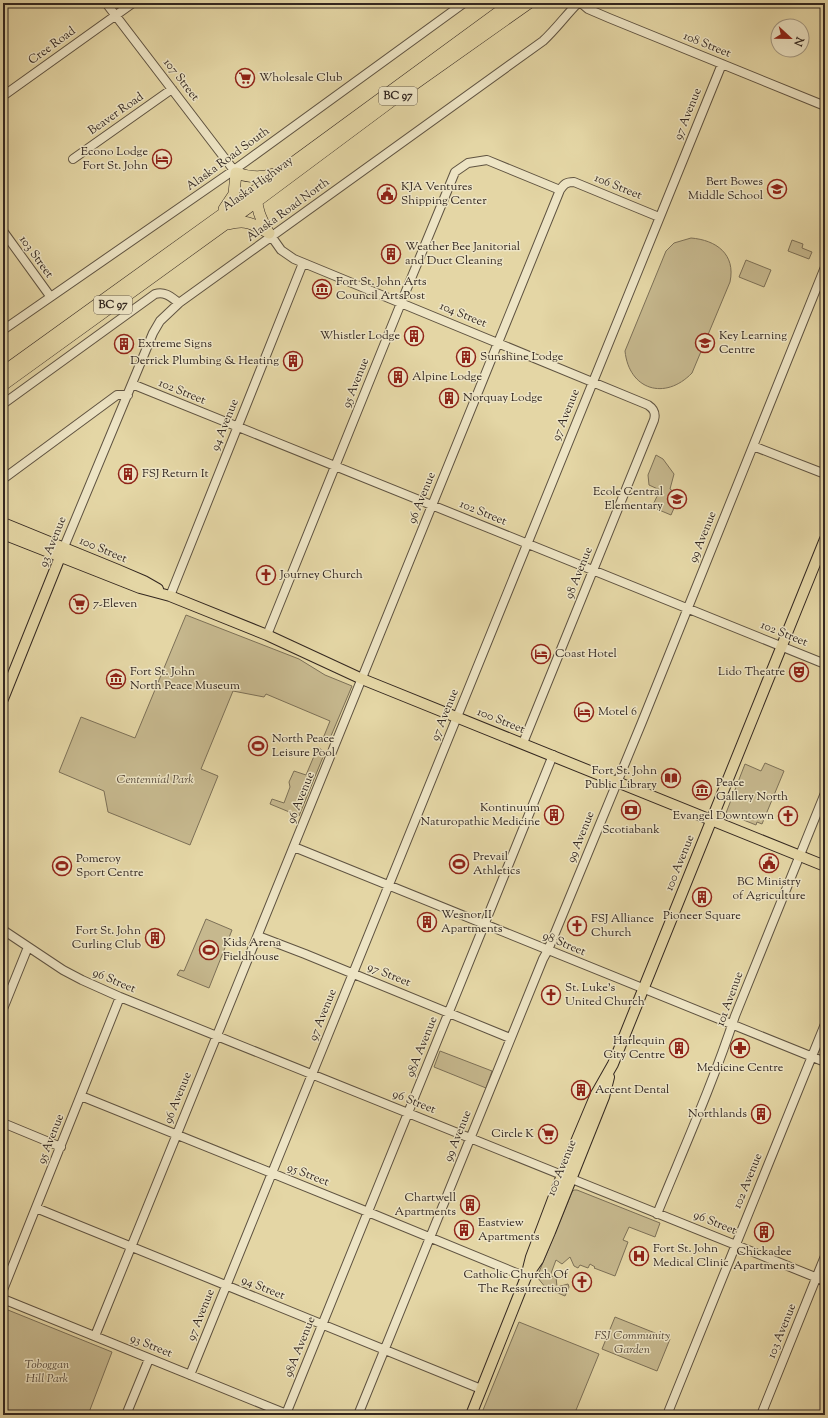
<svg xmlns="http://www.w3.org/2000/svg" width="828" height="1418" viewBox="0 0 828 1418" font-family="'Sorts Mill Goudy',serif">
<rect width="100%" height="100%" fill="#e4d6a5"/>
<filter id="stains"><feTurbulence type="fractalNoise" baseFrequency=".005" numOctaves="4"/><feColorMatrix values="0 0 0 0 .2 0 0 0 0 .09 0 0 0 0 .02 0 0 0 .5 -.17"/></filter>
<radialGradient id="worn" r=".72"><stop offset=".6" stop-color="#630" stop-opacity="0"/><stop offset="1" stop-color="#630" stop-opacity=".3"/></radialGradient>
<path fill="#c6b88e" stroke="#7c7057" d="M691,238C716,240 736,254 730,282L692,373C665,401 629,390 625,351L666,251L674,243Z
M792,240L803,244L802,248L812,252L809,259L788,251Z
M746,260L771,270L764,287L739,277Z
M656,455L663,459L674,474L670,489L678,495V499L671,515L652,507L660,490L649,485L648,475Z
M186,615L299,659L325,675L352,686L328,743L322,741L330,721L266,694L264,697L233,691L201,769L218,776L190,845L108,812L104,791L59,772L81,717L135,738Z
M319,748L325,752L299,816L270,804L272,799L284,803L290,787L289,782L294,771L306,775L317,749Z
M765,763L784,771L762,824L757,822L756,825L726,813L745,764L761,771Z
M206,919L232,930L209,988L177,975L180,970L184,971Z
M440,1051L492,1071L486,1088L434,1067Z
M574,1190H577L660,1223L655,1237L629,1227L623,1240L628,1242L615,1276L594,1268L595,1267L590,1264L588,1268L580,1265L578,1268L574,1266L570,1257L562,1264L556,1260L550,1276L556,1277L557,1287L568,1284L569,1287L565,1296L546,1288L537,1277L572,1192Z
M3,1308L112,1352L88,1415H3Z
M615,1317L670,1339L657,1371L602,1349Z
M519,1322L599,1354L574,1415H481Z"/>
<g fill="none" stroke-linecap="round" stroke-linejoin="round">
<g stroke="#5f5341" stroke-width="10">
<path id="minor" d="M106,3L236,173
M581,3L588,9L609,18L825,106
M3,96L133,3
M73,159L172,89
M3,231L50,296
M269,233L281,250L294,259L648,405C654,409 656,413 654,420L523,743
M3,330L234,170L464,3
M132,384L825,664
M3,404L155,294C165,291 171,297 179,303
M753,446L825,474
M3,479L117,395H128
M64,547L153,333L160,321L179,303L543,41C556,29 566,15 578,3
M170,596L303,263
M267,635L401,303L455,172L468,163L487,160L560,190
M294,847L825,1062
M3,930L63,970L82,980L120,997L825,1281
M258,936L305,954L510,1038
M3,1009L28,947
M81,1096L368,1212L526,1277
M3,1123L61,1147
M36,1208L481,1389
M657,1214C684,1148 713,1083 735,1016L825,793
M3,1290L120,997
M3,1299L289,1415
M95,1336L560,190C564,184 566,182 574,182L659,217
M190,1375L722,64
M286,1414L553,755
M126,1415L149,1359
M358,1415L543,959L548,950L642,722L825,267
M667,1415L825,1024
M761,1415L825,1256"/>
</g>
<g stroke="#332720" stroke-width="12">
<path id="major" d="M3,523L118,570L144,581L158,589
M3,534L140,588L170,596L267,635L362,679L825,866
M3,699L62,552
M529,1273L538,1260L550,1232L604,1097L609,1077
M471,1415L526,1277L531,1257L562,1175L596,1094L613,1064L825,539"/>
</g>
<g stroke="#332720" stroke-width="12">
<path id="highway" d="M236,173C248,177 262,178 274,174
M257,196C256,210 262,220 268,232
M224,209L234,194L236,173
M228,224C247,219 253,224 269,233
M3,372L242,200L511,3
M3,385L256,202L413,85L529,3"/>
</g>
<use href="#minor" stroke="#ede4c4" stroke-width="8"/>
<use href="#major" stroke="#e4d6a5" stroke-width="10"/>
<use href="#highway" stroke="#e4d6a5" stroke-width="11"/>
</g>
<defs>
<g id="supermarket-ring" transform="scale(1)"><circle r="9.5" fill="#ede4c4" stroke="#8f2418" stroke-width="1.5"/><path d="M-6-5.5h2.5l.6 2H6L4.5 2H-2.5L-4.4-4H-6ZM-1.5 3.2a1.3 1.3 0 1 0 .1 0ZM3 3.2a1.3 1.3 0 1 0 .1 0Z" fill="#8f2418"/></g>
<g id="hotel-ring" transform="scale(1)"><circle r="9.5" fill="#ede4c4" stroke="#8f2418" stroke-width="1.5"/><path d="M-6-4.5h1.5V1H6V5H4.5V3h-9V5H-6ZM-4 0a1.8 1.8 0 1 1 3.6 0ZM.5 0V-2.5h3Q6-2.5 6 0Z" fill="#8f2418"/></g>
<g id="school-ring" transform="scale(1)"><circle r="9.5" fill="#ede4c4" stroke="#8f2418" stroke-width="1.5"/><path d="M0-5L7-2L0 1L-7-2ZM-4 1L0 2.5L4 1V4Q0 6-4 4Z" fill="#8f2418"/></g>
<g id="civic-ring" transform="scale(1)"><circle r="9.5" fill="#ede4c4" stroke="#8f2418" stroke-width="1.5"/><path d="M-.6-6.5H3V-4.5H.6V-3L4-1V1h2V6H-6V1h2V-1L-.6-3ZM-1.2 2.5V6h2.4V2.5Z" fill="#8f2418"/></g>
<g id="building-ring" transform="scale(1)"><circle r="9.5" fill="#ede4c4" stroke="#8f2418" stroke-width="1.5"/><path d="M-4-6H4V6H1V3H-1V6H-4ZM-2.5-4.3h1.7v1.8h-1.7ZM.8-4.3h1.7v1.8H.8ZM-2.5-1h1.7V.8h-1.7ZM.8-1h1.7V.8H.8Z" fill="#8f2418"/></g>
<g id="museum-ring" transform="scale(1)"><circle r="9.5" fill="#ede4c4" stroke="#8f2418" stroke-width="1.5"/><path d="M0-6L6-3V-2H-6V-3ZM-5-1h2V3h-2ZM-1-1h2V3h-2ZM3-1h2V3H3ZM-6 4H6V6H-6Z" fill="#8f2418"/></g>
<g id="church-ring" transform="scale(1)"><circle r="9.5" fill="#ede4c4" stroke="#8f2418" stroke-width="1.5"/><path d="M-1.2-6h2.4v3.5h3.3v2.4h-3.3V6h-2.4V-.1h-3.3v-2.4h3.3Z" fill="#8f2418"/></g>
<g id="theatre-ring" transform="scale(1)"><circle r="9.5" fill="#ede4c4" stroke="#8f2418" stroke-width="1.5"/><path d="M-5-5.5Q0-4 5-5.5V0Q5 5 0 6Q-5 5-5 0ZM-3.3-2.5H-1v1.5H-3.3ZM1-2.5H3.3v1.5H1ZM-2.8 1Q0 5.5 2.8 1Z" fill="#8f2418"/></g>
<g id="stadium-ring" transform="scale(1)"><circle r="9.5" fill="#ede4c4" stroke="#8f2418" stroke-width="1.5"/><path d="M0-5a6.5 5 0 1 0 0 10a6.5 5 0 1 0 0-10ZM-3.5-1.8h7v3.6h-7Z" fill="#8f2418"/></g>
<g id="library-ring" transform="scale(1)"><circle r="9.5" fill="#ede4c4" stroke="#8f2418" stroke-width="1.5"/><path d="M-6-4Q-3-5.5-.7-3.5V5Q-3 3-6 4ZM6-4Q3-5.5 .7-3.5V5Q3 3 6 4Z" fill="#8f2418"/></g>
<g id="bank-ring" transform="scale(1)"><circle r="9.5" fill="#ede4c4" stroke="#8f2418" stroke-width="1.5"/><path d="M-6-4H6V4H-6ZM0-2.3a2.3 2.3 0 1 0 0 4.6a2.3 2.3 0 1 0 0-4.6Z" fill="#8f2418"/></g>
<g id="pharmacy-ring" transform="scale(1)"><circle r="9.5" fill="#ede4c4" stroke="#8f2418" stroke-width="1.5"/><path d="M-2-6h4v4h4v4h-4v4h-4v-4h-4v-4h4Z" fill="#8f2418"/></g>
<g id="hospital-ring" transform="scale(1)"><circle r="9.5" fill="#ede4c4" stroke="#8f2418" stroke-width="1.5"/><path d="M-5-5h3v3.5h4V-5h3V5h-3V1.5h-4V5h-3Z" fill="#8f2418"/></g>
</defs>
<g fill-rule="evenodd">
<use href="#supermarket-ring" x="245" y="78"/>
<use href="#hotel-ring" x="162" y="159"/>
<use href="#school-ring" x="777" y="189"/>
<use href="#civic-ring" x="387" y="194"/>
<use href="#building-ring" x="391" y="254"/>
<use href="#museum-ring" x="322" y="289"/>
<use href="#building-ring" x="414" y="336"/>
<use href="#school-ring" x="705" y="343"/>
<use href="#building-ring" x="124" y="344"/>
<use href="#building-ring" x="466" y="357"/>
<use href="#building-ring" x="293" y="361"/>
<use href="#building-ring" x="398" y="377"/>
<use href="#building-ring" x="449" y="398"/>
<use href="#building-ring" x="128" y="474"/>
<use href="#school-ring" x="677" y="499"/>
<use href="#church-ring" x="266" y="575"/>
<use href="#supermarket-ring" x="79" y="604"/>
<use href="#hotel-ring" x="541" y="654"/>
<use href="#theatre-ring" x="799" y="672"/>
<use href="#museum-ring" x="116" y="679"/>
<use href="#hotel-ring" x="584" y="712"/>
<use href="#stadium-ring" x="258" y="746"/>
<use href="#library-ring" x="671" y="778"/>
<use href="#museum-ring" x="702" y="790"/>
<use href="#bank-ring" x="631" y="810"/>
<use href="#building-ring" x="554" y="815"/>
<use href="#church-ring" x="788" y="816"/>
<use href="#civic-ring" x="769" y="863"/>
<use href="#stadium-ring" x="459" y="864"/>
<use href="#stadium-ring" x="62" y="866"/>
<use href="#building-ring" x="702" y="897"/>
<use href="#building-ring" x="427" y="922"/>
<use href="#church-ring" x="577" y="926"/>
<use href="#building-ring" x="155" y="938"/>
<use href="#stadium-ring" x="209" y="950"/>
<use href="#church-ring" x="551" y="995"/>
<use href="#building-ring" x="679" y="1048"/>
<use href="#pharmacy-ring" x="740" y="1048"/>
<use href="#building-ring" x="581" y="1090"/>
<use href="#building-ring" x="761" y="1114"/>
<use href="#supermarket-ring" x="548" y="1134"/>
<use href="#building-ring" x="470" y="1205"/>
<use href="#building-ring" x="464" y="1230"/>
<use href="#building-ring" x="764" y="1232"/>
<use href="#hospital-ring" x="639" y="1256"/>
<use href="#church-ring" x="582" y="1282"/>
</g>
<g text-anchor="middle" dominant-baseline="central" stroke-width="3" stroke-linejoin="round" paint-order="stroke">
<g fill="#ede4c4" stroke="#6b6051" stroke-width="1">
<rect x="379" y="87" width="38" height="18" rx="3"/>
<rect x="94" y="296" width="38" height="18" rx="3"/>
</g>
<g font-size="11" font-weight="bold" fill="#332720">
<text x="398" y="96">BC 97</text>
<text x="113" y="305">BC 97</text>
</g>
<g font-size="12" fill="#332720" stroke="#ede4c4">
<text transform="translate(707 45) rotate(22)">108 Street</text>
<text transform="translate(52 46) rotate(-36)">Cree Road</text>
<text transform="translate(181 80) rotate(52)">107 Street</text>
<text transform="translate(116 114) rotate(-35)">Beaver Road</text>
<text transform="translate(688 114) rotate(-68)">97 Avenue</text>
<text transform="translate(228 159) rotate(-36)">Alaska Road South</text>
<text transform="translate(258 184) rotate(-36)">Alaska Highway</text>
<text transform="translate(618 187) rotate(22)">106 Street</text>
<text transform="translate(288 210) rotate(-36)">Alaska Road North</text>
<text transform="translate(36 257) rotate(54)">103 Street</text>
<text transform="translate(463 315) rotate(22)">104 Street</text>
<text transform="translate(356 383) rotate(-68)">95 Avenue</text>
<text transform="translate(182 392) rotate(22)">102 Street</text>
<text transform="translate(566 415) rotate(-68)">97 Avenue</text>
<text transform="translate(225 425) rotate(-68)">94 Avenue</text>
<text transform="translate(422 498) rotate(-68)">96 Avenue</text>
<text transform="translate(483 513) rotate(22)">102 Street</text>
<text transform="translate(703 537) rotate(-68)">99 Avenue</text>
<text transform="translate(53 542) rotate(-68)">93 Avenue</text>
<text transform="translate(103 550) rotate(23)">100 Street</text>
<text transform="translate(579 573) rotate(-68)">98 Avenue</text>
<text transform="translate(784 634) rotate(22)">102 Street</text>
<text transform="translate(445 715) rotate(-68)">97 Avenue</text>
<text transform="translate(501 721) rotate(22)">100 Street</text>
<text transform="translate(301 798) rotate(-68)">96 Avenue</text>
<text transform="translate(581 837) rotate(-68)">99 Avenue</text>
<text transform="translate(680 863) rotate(-68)">100 Avenue</text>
<text transform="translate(564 944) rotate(23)">98 Street</text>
<text transform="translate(389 975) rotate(22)">97 Street</text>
<text transform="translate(114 981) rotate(23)">96 Street</text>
<text transform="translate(730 999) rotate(-70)">101 Avenue</text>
<text transform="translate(323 1015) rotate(-68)">97 Avenue</text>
<text transform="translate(422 1047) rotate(-68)">98A Avenue</text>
<text transform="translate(178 1098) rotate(-68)">96 Avenue</text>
<text transform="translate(414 1102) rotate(22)">96 Street</text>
<text transform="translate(458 1136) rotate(-68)">99 Avenue</text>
<text transform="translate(51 1139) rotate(-68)">95 Avenue</text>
<text transform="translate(562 1168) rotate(-68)">100 Avenue</text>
<text transform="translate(308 1175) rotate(21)">95 Street</text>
<text transform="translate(748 1181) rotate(-68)">102 Avenue</text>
<text transform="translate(715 1223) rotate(22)">96 Street</text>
<text transform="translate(263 1288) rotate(22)">94 Street</text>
<text transform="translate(201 1315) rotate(-68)">97 Avenue</text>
<text transform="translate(782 1331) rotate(-68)">103 Avenue</text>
<text transform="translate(151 1346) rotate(22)">93 Street</text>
<text transform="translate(300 1347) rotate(-68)">98A Avenue</text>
</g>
<g font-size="12" fill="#332720" stroke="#ede4c4" text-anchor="start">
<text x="259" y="78">Wholesale Club</text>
<text x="148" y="152" text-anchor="end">Econo Lodge<tspan x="148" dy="14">Fort St. John</tspan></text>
<text x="763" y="182" text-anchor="end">Bert Bowes<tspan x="763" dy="14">Middle School</tspan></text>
<text x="401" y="187">KJA Ventures<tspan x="401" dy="14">Shipping Center</tspan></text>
<text x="405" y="247">Weather Bee Janitorial<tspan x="405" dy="14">and Duct Cleaning</tspan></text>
<text x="336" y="282">Fort St. John Arts<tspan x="336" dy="14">Council ArtsPost</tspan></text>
<text x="400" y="336" text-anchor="end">Whistler Lodge</text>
<text x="719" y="336">Key Learning<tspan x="719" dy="14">Centre</tspan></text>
<text x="138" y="344">Extreme Signs</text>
<text x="480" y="357">Sunshine Lodge</text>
<text x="279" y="361" text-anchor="end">Derrick Plumbing &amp; Heating</text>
<text x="412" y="377">Alpine Lodge</text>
<text x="463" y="398">Norquay Lodge</text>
<text x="142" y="474">FSJ Return It</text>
<text x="663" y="492" text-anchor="end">Ecole Central<tspan x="663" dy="14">Elementary</tspan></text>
<text x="280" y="575">Journey Church</text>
<text x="93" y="604">7-Eleven</text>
<text x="555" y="654">Coast Hotel</text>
<text x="130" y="672">Fort St. John<tspan x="130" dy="14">North Peace Museum</tspan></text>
<text x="785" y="672" text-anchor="end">Lido Theatre</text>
<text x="598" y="712">Motel 6</text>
<text x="272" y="739">North Peace<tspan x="272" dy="14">Leisure Pool</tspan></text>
<text x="657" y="771" text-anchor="end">Fort St. John<tspan x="657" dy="14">Public Library</tspan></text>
<text x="716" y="783">Peace<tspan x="716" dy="14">Gallery North</tspan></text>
<text x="540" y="808" text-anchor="end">Kontinuum<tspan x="540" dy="14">Naturopathic Medicine</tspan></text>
<text x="774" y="816" text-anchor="end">Evangel Downtown</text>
<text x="631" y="830" text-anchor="middle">Scotiabank</text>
<text x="473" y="857">Prevail<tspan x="473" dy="14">Athletics</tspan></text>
<text x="76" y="859">Pomeroy<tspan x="76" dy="14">Sport Centre</tspan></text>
<text x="769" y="882" text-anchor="middle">BC Ministry<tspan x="769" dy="14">of Agriculture</tspan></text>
<text x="441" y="915">Wesnor II<tspan x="441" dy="14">Apartments</tspan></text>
<text x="702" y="916" text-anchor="middle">Pioneer Square</text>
<text x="591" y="919">FSJ Alliance<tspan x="591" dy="14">Church</tspan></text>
<text x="141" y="931" text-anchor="end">Fort St. John<tspan x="141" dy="14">Curling Club</tspan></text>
<text x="223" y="943">Kids Arena<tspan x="223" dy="14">Fieldhouse</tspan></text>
<text x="565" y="988">St. Luke's<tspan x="565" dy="14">United Church</tspan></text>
<text x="665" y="1041" text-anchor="end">Harlequin<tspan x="665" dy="14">City Centre</tspan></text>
<text x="740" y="1068" text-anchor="middle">Medicine Centre</text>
<text x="595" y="1090">Accent Dental</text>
<text x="747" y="1114" text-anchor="end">Northlands</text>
<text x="534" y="1134" text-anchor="end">Circle K</text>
<text x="456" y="1198" text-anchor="end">Chartwell<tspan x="456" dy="14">Apartments</tspan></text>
<text x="478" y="1223">Eastview<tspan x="478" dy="14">Apartments</tspan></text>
<text x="653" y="1249">Fort St. John<tspan x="653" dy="14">Medical Clinic</tspan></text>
<text x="764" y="1252" text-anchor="middle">Chickadee<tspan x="764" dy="14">Apartments</tspan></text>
<text x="568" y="1275" text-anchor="end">Catholic Church Of<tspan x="568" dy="14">The Ressurection</tspan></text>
</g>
<g font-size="12" font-style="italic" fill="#584b3c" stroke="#ede4c4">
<text x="155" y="780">Centennial Park</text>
<text x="632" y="1336">FSJ Community<tspan x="632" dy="14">Garden</tspan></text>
<text x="47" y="1365">Toboggan<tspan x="47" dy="14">Hill Park</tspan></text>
</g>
</g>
<rect width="828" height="1418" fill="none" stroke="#e4d6a5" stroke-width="16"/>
<rect x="4" y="4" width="820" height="1410" fill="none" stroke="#332720" stroke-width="2"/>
<rect x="8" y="8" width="812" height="1402" fill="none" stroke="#332720"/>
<g transform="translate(790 38) rotate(112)"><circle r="19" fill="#ede4c4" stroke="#a39882"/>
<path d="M0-3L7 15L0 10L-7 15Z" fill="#8f2418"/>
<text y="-6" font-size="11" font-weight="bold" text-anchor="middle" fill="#332720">N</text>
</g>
<rect width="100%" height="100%" filter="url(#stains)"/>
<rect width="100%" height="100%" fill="url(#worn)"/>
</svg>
